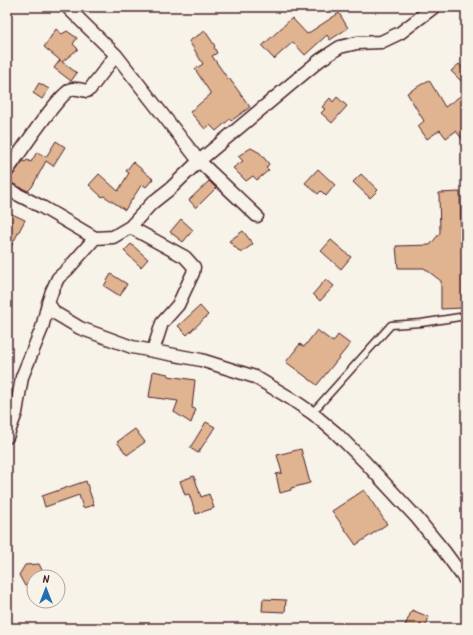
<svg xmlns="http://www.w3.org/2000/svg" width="473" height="635" viewBox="0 0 473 635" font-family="Kalam,sans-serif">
<rect width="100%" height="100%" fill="#f7f3e8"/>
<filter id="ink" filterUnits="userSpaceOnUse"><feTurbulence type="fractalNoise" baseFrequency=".025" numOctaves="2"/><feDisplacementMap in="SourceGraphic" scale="8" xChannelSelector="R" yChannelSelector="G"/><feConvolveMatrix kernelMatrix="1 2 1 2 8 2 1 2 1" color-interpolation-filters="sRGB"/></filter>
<g filter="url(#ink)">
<path fill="#e0b490" stroke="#4a1f2b" d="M339,13L348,28L330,40L327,35L305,55L293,42L274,59L262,46L292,18L307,34Z
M56,29L62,34L67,31L77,38L73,44L78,49L62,62L77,73L71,81L54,68L60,60L61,61L44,47Z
M205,31L215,46L214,47L217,53L212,56L228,79L229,78L250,107L231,121L230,119L216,131L210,125L205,129L190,112L211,94L195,69L203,64L189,41Z
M459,64L466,72V86L451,71Z
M429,80L445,107L466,92V144L456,131L446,138L440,130L427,139L418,126L424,121L407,93Z
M39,83L49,89L42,99L33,93Z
M337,97L347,106L332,123L321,113L325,109L322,107L330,98L333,102Z
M56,141L65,147L53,166L46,161L32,187L28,191L7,181L8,178L13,175L23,161L25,162L27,160L31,162L37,152L46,157Z
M251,148L260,153L269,164L266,168L269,170L257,180L253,176L246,181L233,168L243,161L238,156Z
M133,162L153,179L146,187L142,184L125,210L104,196L102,197L89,185L99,174L118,191L129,173L126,171Z
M318,169L335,185L326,196L321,191L318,194L305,183Z
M361,174L378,190L370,198L353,182Z
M209,181L216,188L196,208L189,200Z
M460,192L461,234L466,238V272L464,274L463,308L441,309V281L424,268H398L396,246L430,245L440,233L439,193Z
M10,213L25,220L7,254V221Z
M181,219L193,230L183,242L170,232Z
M243,231L253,244L241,253L229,241Z
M331,240L351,257L341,269L321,251Z
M131,244L148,259L141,267L124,251Z
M111,274L127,284L120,296L104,286Z
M326,279L334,286L320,301L313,294Z
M200,306L208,315L187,335L178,326Z
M317,330L333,342L338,335L350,344L317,385L286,362L300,344L304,347Z
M153,371L168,374V376L195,380L192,408L196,409L191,423L174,412L178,401L149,397Z
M206,422L215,427L198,453L190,448Z
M135,429L145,442L127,455L117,442Z
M301,449L310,483L291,488V490L280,493L276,474L282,473L277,455Z
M194,476L201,497L209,494L214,508L196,514L189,494L185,495L180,481Z
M86,481L94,505L83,508L79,495L45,507L42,496Z
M364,490L387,524L356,545L332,511Z
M39,564L44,574L40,577H34V580L25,586L19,575L25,565Z
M263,599L286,600L285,612L262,611Z
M412,610L429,617L425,628H404Z"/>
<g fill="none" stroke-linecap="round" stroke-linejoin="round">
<g stroke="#4a1f2b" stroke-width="9">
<path id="service" d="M312,413L391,325L421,323L466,316"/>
</g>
<g stroke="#4a1f2b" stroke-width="15">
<path id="minor" d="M67,7L116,55L199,161L257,216
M434,7L400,33L381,42L357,43L340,47L320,60L199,161L171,188L152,203L130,227L113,237L95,238L67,270L58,278L52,291L48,303L55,313L80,328L132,347L201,360L255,377L290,398L312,413L336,433L364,461L417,518L444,551L466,581
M7,171C17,157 59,93 72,89C76,88 83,90 87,91L90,89L116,55
M7,189L42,207L95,238
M130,227L185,257L194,267L193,273L178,305L162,323L153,351
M7,437L16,413L22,377L42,328L48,303"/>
</g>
<use href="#service" stroke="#f7f3e8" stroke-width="6"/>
<use href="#minor" stroke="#f7f3e8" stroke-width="12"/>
</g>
</g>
<rect width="473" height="635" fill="none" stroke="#f7f3e8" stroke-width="24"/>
<rect x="12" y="12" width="449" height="611" fill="none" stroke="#4a1f2b" stroke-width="1.5" filter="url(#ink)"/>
<g transform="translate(46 589)"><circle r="19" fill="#f7f3e8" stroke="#b29e9c"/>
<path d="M0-3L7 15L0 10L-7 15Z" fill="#1f6fb2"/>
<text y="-6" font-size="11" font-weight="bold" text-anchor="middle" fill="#4a1f2b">N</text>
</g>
</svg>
